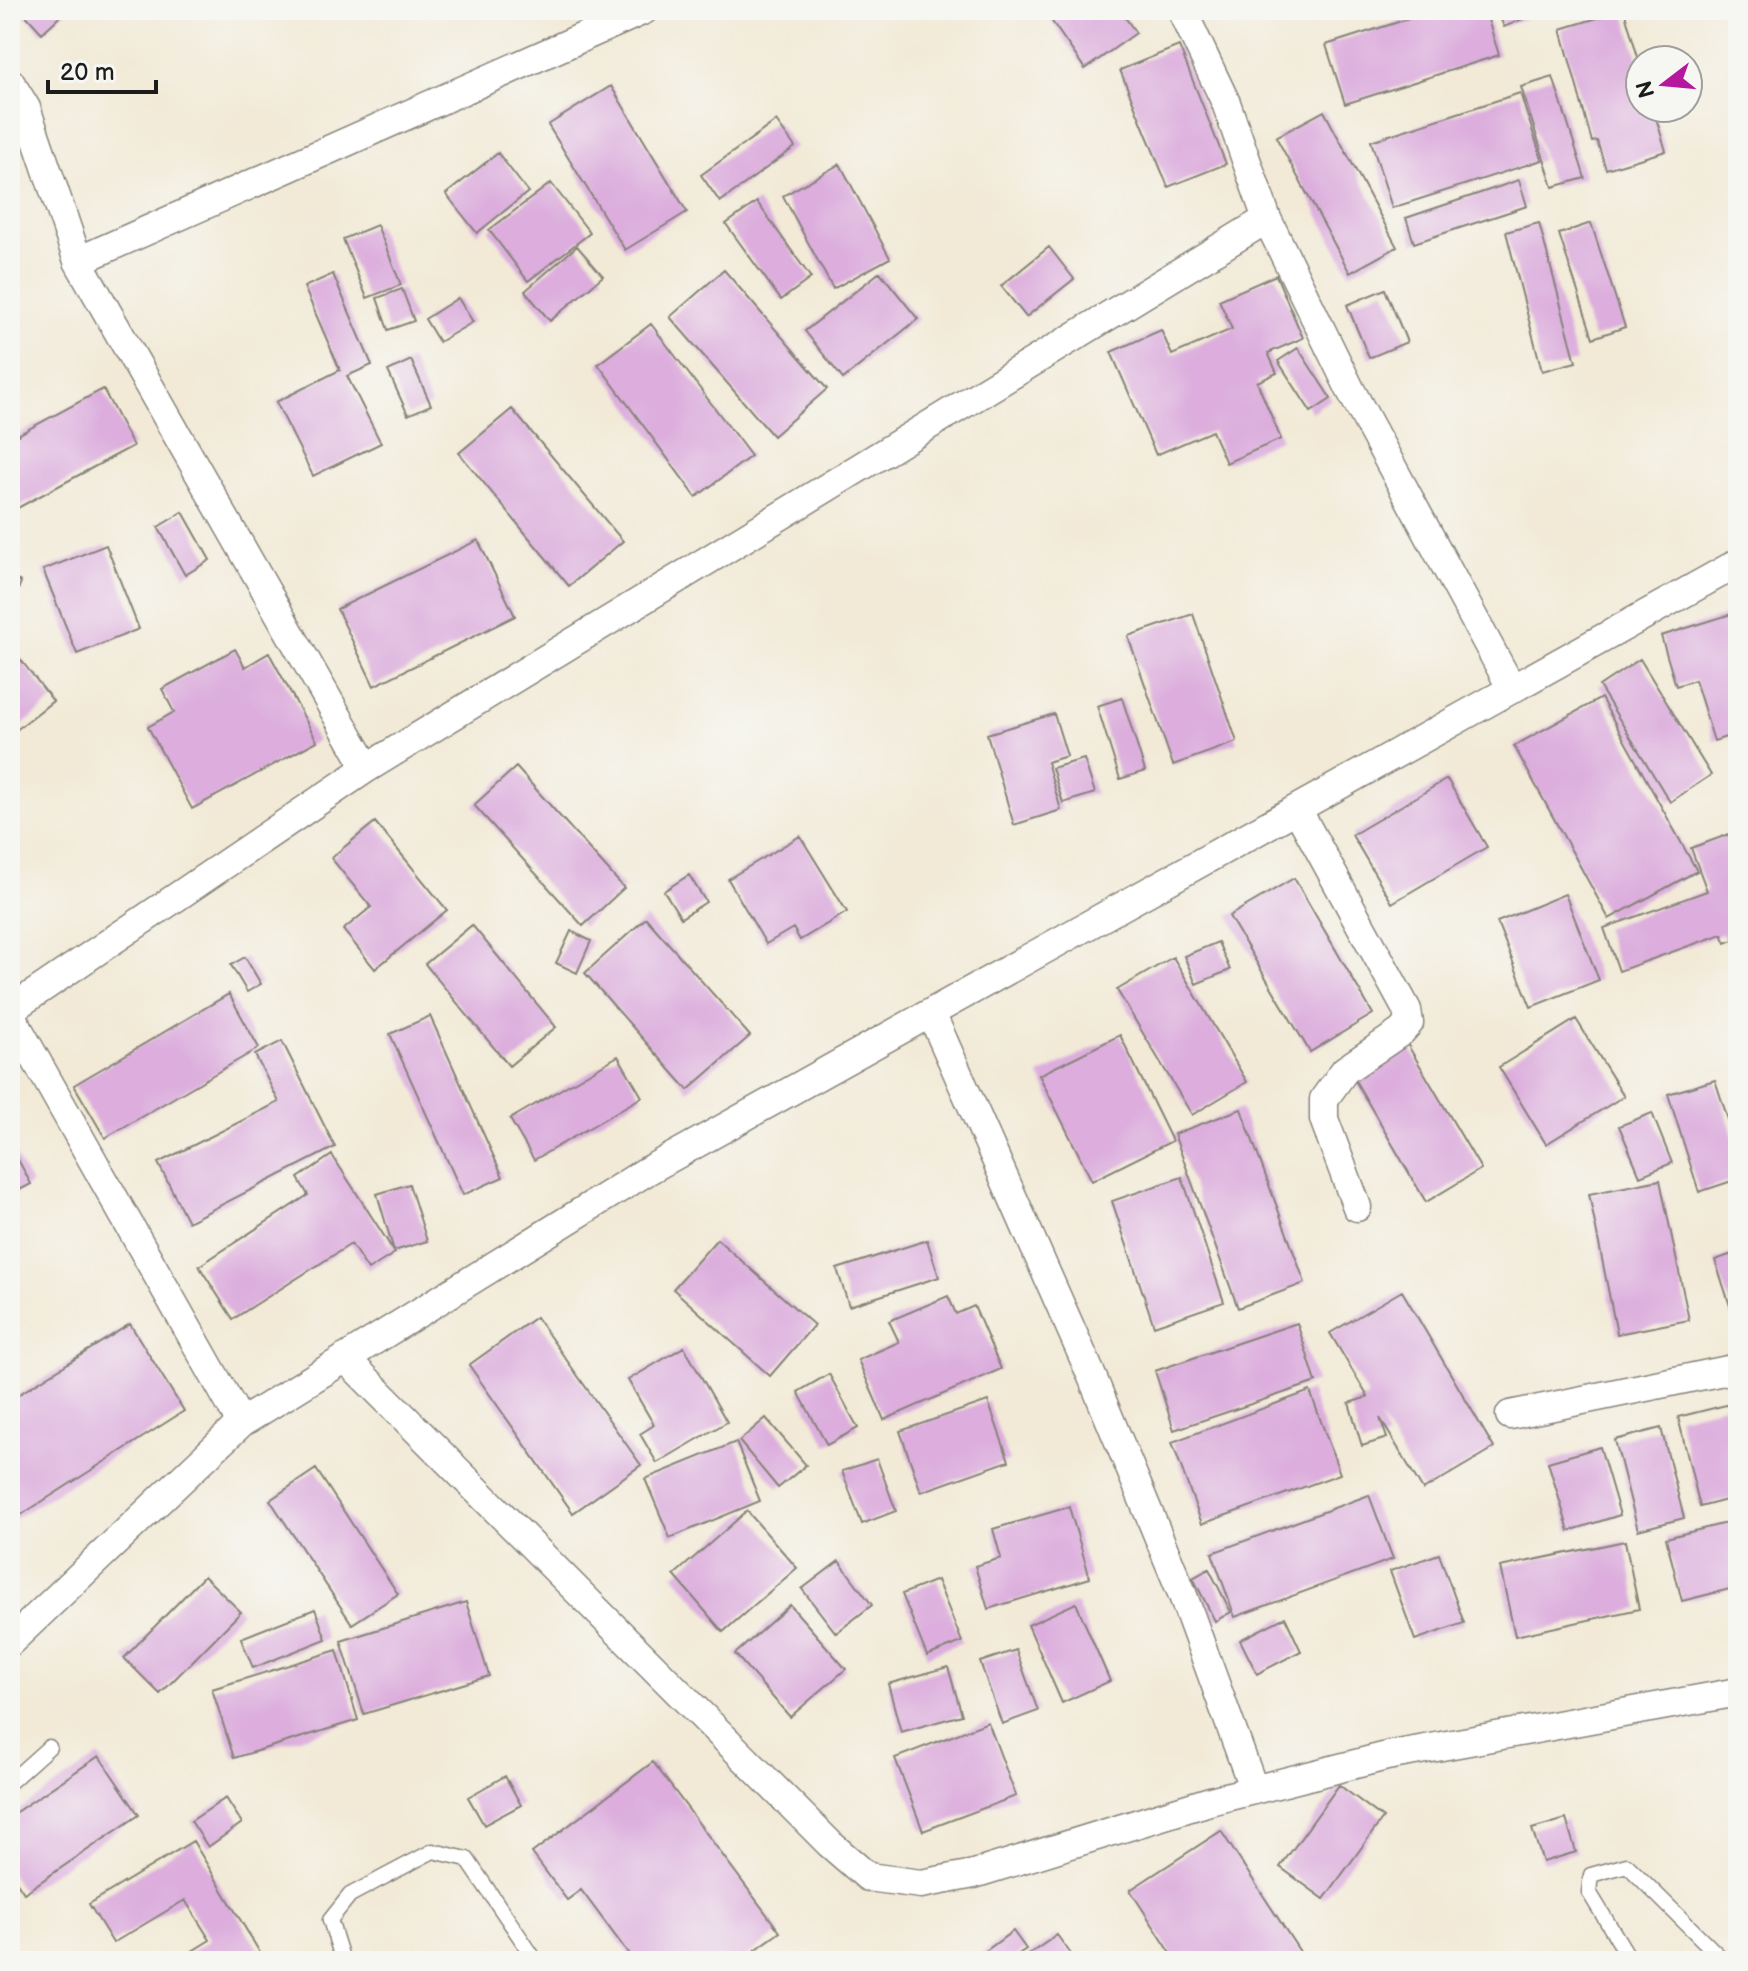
<svg xmlns="http://www.w3.org/2000/svg" width="1748" height="1971" viewBox="0 0 1748 1971" font-family="'Balsamiq Sans',sans-serif">
<rect width="100%" height="100%" fill="#f6f6f2"/>
<filter id="ink" filterUnits="userSpaceOnUse"><feTurbulence type="fractalNoise" baseFrequency=".0125" numOctaves="2"/><feDisplacementMap in="SourceGraphic" scale="16" xChannelSelector="R" yChannelSelector="G"/><feConvolveMatrix kernelMatrix="1 2 1 2 8 2 1 2 1" color-interpolation-filters="sRGB"/></filter>
<filter id="wash" filterUnits="userSpaceOnUse"><feTurbulence type="fractalNoise" baseFrequency=".006" numOctaves="4" result="noise"/><feDisplacementMap in="SourceGraphic" scale="32" xChannelSelector="R" yChannelSelector="G"/><feGaussianBlur stdDeviation="1.8" result="paint"/><feColorMatrix in="noise" values="0 0 0 0 0 0 0 0 0 0 0 0 0 0 0 0 0 1.4 0 .05"/><feComposite in="paint" operator="in"/></filter>
<g filter="url(#wash)">
<rect width="100%" height="100%" fill="#f2ead7"/>
<g id="blocks">
<path fill="#dcaddd" d="M21,10H67L42,33Z
M1044,10H1120L1136,33L1085,69Z
M1436,10H1485L1499,55L1345,104L1326,45Z
M1497,10H1525L1528,17L1504,27Z
M1624,10L1640,64V108H1653L1666,151L1606,169L1597,141L1592,142L1561,29Z
M1179,46L1226,164L1168,187L1120,70Z
M1553,77L1585,178L1553,187L1521,87Z
M611,86L687,212L625,250L548,125Z
M1520,93L1542,160L1392,208L1371,141Z
M1324,111L1397,247L1350,273L1276,137Z
M776,121L795,147L720,202L701,175Z
M498,153L528,192L477,233L446,194Z
M840,164L890,258L833,289L783,196Z
M1519,180L1527,206L1414,243L1406,218Z
M551,183L590,233L528,281L489,230Z
M757,202L811,278L781,300L726,224Z
M1539,223L1576,362L1542,371L1506,232Z
M1591,223L1625,327L1593,338L1559,234Z
M377,225L401,285L367,298L343,239Z
M577,246L603,276L550,321L525,291Z
M1049,247L1074,279L1026,317L1001,286Z
M724,270L827,389L773,436L670,317Z
M880,272L918,319L843,379L805,331Z
M333,274L372,365L347,376L381,443L313,476L276,402L340,370L304,287Z
M1276,275L1303,338L1268,353L1277,373L1257,382L1281,439L1226,463L1212,431L1156,455L1111,352L1161,330L1172,355L1232,329L1219,300Z
M402,289L414,321L388,330L377,298Z
M1385,289L1407,342L1369,358L1347,305Z
M458,298L473,322L439,342L425,319Z
M651,324L751,456L696,497L598,364Z
M1298,348L1331,399L1311,412L1278,361Z
M411,360L431,405L408,415L388,371Z
M103,389L133,446L12,511L10,439Z
M512,409L623,541L569,586L459,453Z
M183,512L210,560L185,575L158,527Z
M478,540L515,616L374,686L337,609Z
M106,545L139,629L77,654L43,570Z
M10,577L21,582L10,611Z
M1738,612V733L1714,741L1695,680L1676,686L1661,636Z
M1193,614L1237,742L1173,765L1128,636Z
M10,646L53,701L10,735Z
M235,649L245,667L269,653L317,741L192,809L148,727L174,712L162,689Z
M1640,659L1711,775L1670,802L1599,686Z
M1122,698L1145,771L1120,779L1097,706Z
M1601,698L1697,871L1609,919L1514,746Z
M1054,714L1067,756L1047,762L1061,810L1014,825L987,734Z
M1084,759L1095,793L1063,803L1052,768Z
M516,767L624,888L583,926L474,805Z
M1447,779L1487,847L1392,903L1352,835Z
M375,822L447,910L375,969L343,930L371,907L331,858Z
M1738,831V938L1726,943L1722,934L1619,971L1604,928L1707,891L1691,848Z
M800,836L847,912L800,940L793,928L766,944L728,879Z
M689,875L706,902L681,918L664,891Z
M1294,878L1373,1014L1310,1052L1229,916Z
M1565,894L1599,980L1531,1007L1497,922Z
M646,918L750,1036L688,1090L585,973Z
M472,925L556,1027L509,1066L425,964Z
M571,931L591,941L577,973L556,963Z
M1218,942L1230,970L1196,984L1184,956Z
M245,957L261,984L247,992L231,965Z
M1173,957L1247,1082L1192,1115L1117,990Z
M229,994L259,1048L105,1138L74,1085Z
M430,1016L503,1177L463,1195L390,1034Z
M1576,1019L1624,1096L1546,1144L1499,1067Z
M1120,1035L1172,1141L1092,1181L1039,1075Z
M1403,1037L1481,1169L1426,1202L1349,1070Z
M282,1041L335,1147L188,1222L158,1163L279,1102L255,1055Z
M618,1056L642,1097L534,1160L510,1119Z
M1715,1080L1738,1150V1179L1699,1192L1668,1094Z
M1241,1109L1305,1283L1238,1308L1174,1134Z
M1652,1113L1672,1163L1640,1176L1619,1126Z
M10,1144L31,1184L10,1195Z
M332,1155L395,1253L368,1270L351,1244L233,1319L199,1266L308,1195L298,1178Z
M1182,1177L1224,1302L1154,1326L1112,1201Z
M1660,1180L1689,1320L1617,1334L1589,1194Z
M409,1184L427,1241L394,1251L377,1194Z
M717,1239L814,1325L770,1376L673,1289Z
M927,1240L939,1277L849,1306L837,1269Z
M1738,1252V1320L1735,1321L1715,1260Z
M1402,1291L1494,1448L1423,1490L1380,1418L1387,1438L1362,1446L1349,1403L1368,1397L1330,1333Z
M948,1296L956,1314L974,1306L1001,1369L884,1420L858,1360L899,1342L889,1321Z
M536,1317L641,1465L573,1513L469,1365Z
M1297,1323L1316,1382L1174,1430L1155,1371Z
M130,1324L184,1411L10,1522V1400Z
M684,1347L727,1422L657,1463L640,1434L654,1425L628,1380Z
M829,1374L858,1428L827,1445L798,1392Z
M1310,1391L1340,1474L1202,1524L1172,1442Z
M988,1401L1009,1461L921,1492L900,1431Z
M1738,1402V1497L1700,1507L1678,1417Z
M766,1418L806,1465L778,1488L739,1441Z
M1661,1428L1684,1518L1638,1530L1615,1440Z
M736,1442L760,1501L670,1538L645,1479Z
M1600,1447L1620,1515L1569,1531L1548,1462Z
M877,1459L896,1511L862,1524L842,1471Z
M316,1469L398,1594L352,1624L270,1500Z
M1369,1495L1393,1559L1235,1617L1212,1553Z
M1069,1507L1090,1578L988,1609L975,1566L1001,1558L993,1529Z
M747,1511L797,1568L723,1632L674,1575Z
M1738,1520V1587L1682,1601L1666,1538Z
M1625,1541L1639,1609L1515,1636L1500,1567Z
M1439,1554L1464,1623L1415,1640L1390,1571Z
M839,1561L872,1605L836,1633L802,1589Z
M1209,1569L1231,1612L1215,1621L1193,1578Z
M204,1576L241,1612L160,1694L124,1658Z
M937,1580L962,1642L927,1656L902,1594Z
M466,1602L489,1676L364,1714L341,1641Z
M1076,1603L1110,1681L1062,1703L1028,1625Z
M790,1605L846,1669L790,1717L735,1654Z
M315,1609L326,1639L253,1668L241,1638Z
M1285,1617L1301,1651L1257,1674L1240,1640Z
M337,1650L358,1720L234,1758L212,1689Z
M1016,1650L1038,1711L1002,1724L980,1662Z
M948,1667L962,1715L901,1732L888,1684Z
M988,1722L1016,1796L923,1831L895,1758Z
M99,1756L139,1815L24,1893L10,1872V1816Z
M653,1762L780,1932L743,1959L745,1961H634L581,1890L567,1900L532,1853Z
M505,1776L521,1805L484,1825L468,1797Z
M1339,1785L1383,1818L1324,1899L1280,1867Z
M226,1798L242,1823L208,1847L191,1821Z
M1566,1819L1576,1852L1543,1862L1532,1829Z
M1221,1831L1306,1961H1176L1130,1890Z
M193,1841L265,1961H176L210,1940L185,1900L113,1943L89,1904Z
M1013,1931L1026,1949L1008,1961H972Z
M1057,1935L1076,1961H1032L1028,1955Z"/>
</g>
</g>
<g filter="url(#ink)">
<use href="#blocks" fill-opacity="0" stroke="#87837a" stroke-width="2"/>
<g fill="none" stroke-linecap="round" stroke-linejoin="round">
<g stroke="#87837a" stroke-width="17">
<path id="service" d="M10,1782L49,1747
M343,1961L330,1920L350,1895L433,1851L467,1859L536,1961
M1631,1961L1589,1892L1591,1875L1627,1865L1724,1961"/>
</g>
<g stroke="#87837a" stroke-width="31">
<path id="minor" d="M1182,10L1226,103L1267,219L1350,389L1512,689
M10,82L26,108L78,261L367,768
M78,261L644,10
M1297,809L1407,1010L1409,1023L1401,1032L1345,1070L1324,1099V1119L1357,1207
M10,1010L367,768L1267,219
M931,1013L1090,1372L1182,1593L1254,1790
M10,1014L241,1423
M345,1358L830,1844L868,1877L921,1884L974,1874L1210,1801L1387,1756L1738,1692
M1510,1415L1738,1368
M10,1642L241,1423L647,1171L1738,563"/>
</g>
<use href="#service" stroke="#fff" stroke-width="14"/>
<use href="#minor" stroke="#fff" stroke-width="28"/>
</g>
</g>
<rect width="1748" height="1971" fill="none" stroke="#f6f6f2" stroke-width="40"/>
<g transform="translate(1664 84) rotate(254)"><circle r="38" fill="#f6f6f2" stroke="#9f9f9c" stroke-width="2"/>
<path d="M0-6L14 30L0 20L-14 30Z" fill="#b5179e"/>
<text y="-12" font-size="22" font-weight="bold" text-anchor="middle" fill="#1c1c1c">N</text>
</g>
<path d="M48 80v12h108v-12" fill="none" stroke="#1c1c1c" stroke-width="4"/>
<text x="60" y="80" font-size="24" fill="#1c1c1c" stroke="#f6f6f2" stroke-width="6" paint-order="stroke">20 m</text>
</svg>
